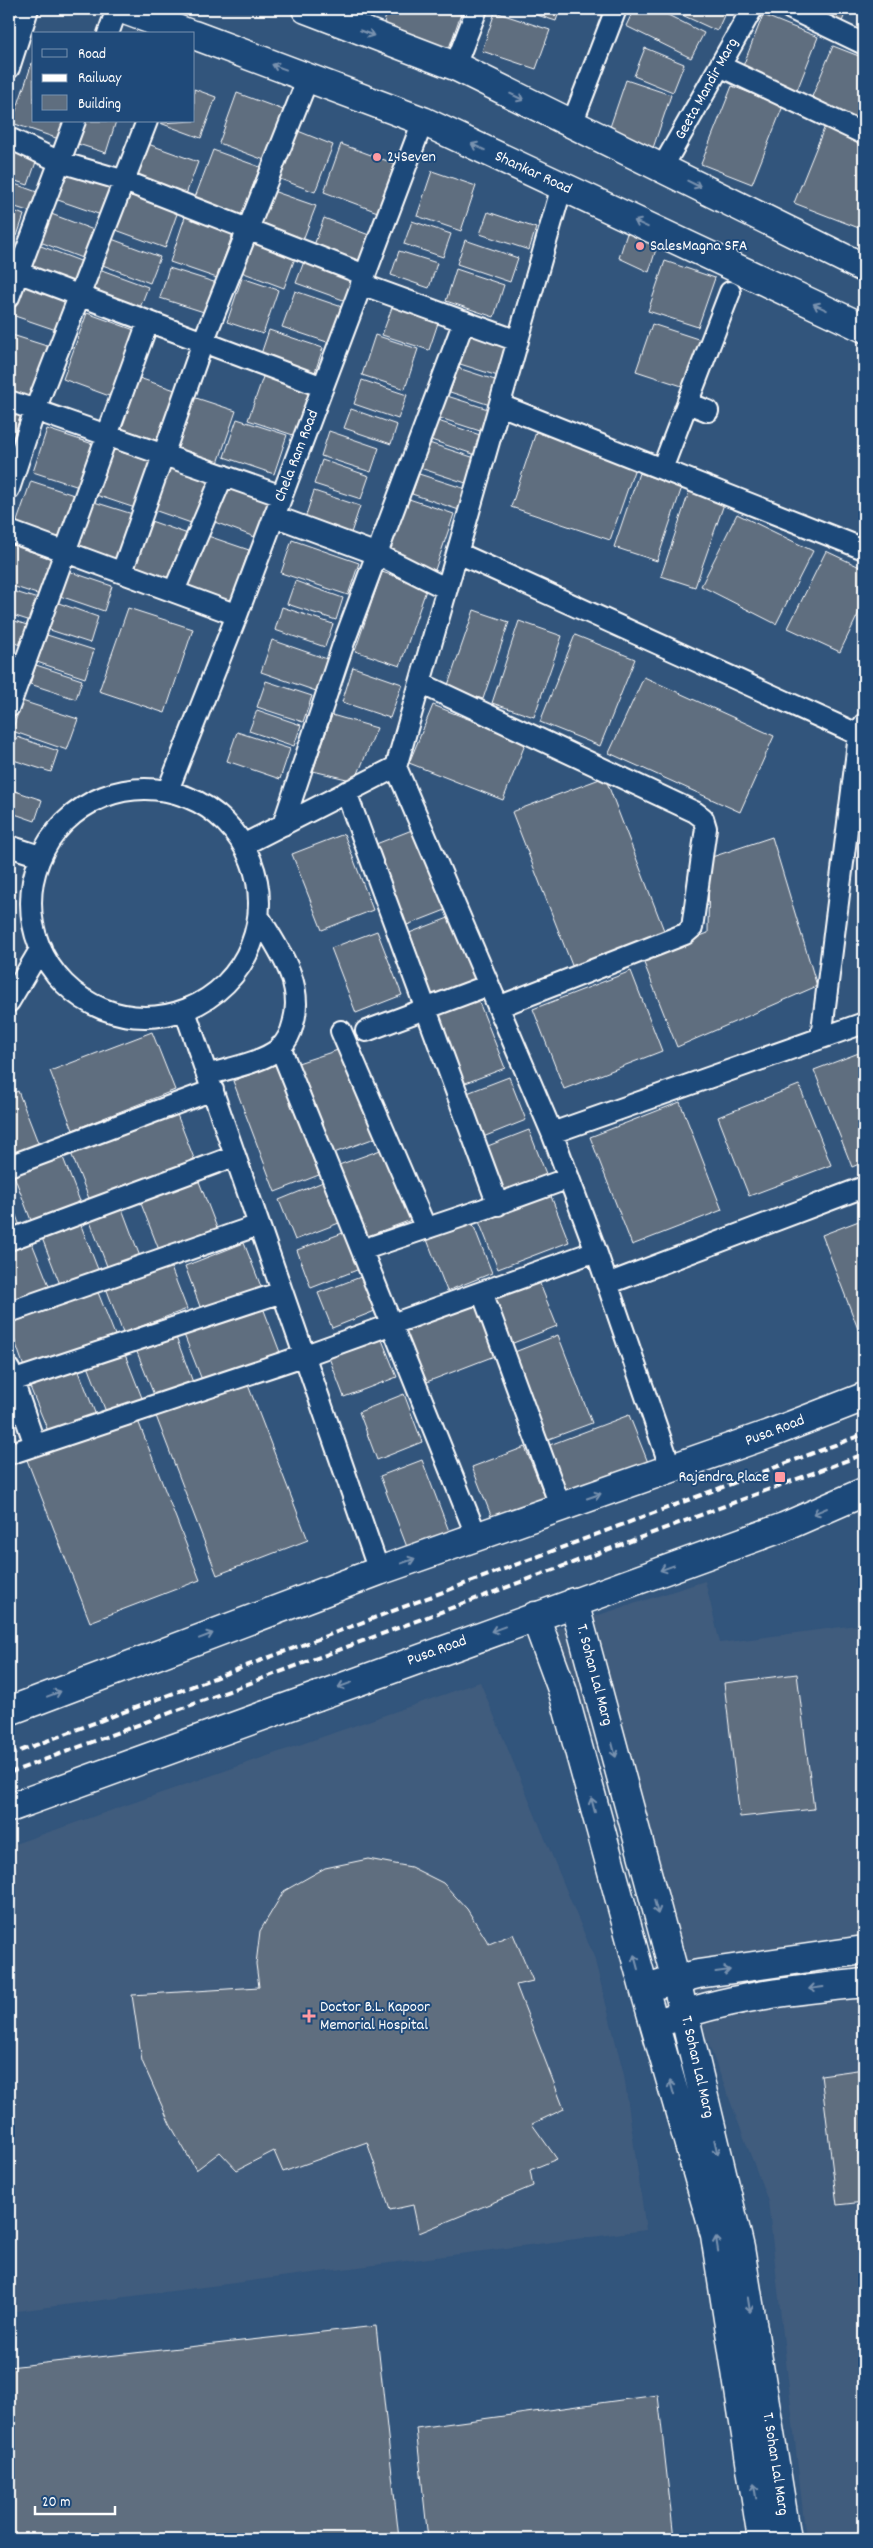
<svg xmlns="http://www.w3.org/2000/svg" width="873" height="2548" viewBox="0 0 873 2548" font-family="Dekko,sans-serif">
<rect width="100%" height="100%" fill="#32557c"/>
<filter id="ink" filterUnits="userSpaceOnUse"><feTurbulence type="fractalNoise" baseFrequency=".02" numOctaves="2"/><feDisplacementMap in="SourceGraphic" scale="10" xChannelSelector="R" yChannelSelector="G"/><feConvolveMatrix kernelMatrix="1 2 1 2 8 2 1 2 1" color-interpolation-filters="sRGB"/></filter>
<g filter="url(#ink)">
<path fill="#405c7d" d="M705,1581L720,1643L864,1624V2539H806L768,2201L552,1630Z
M480,1682L594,1957L624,2075L646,2230L9,2312V1846Z"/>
<path fill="#5f6e7f" stroke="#fff" d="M9,9H18L9,36Z
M388,9H446L461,14L448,51L382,29Z
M518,9H560L556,21Z
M634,9H656L704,33L691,58L626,26Z
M669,9H727L717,31Z
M804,9H847L841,24Z
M495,12L550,30L536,69L482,51Z
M763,15L818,37L796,93L741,71Z
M833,46L864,58V126L809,104Z
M645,48L684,64L673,92L634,76Z
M33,60L34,121H64L59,139L12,123Z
M626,80L671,95L652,151L607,136Z
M732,86L783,106L752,184L701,164Z
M194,89L216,97L201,138L160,123L194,121Z
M237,93L286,111L267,161L219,143Z
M83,121H116L106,153L75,143Z
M825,126L864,142V230L794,203Z
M298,131L333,145L315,192L280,179Z
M148,144L198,162L185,197L135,179Z
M341,144L401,166L383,214L324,192Z
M9,145L38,156L28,185L9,179Z
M213,150L260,167L241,218L194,200Z
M63,167L118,185L107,217L52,198Z
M432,171L476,186L461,231L417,216Z
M9,182L37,192L31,212L9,205Z
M267,189L316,206L301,245L253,228Z
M130,193L178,211L165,248L116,230Z
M9,209L24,215L17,236L9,234Z
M46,212L99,232L87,260L35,240Z
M488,212L536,228L529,250L480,234Z
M186,214L234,230L217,278L170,262Z
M324,218L377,238L366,268L313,248Z
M412,221L451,234L443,257L404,244Z
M631,221L661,233L649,272L619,258Z
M9,238L15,240L9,259Z
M109,238L160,257L150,283L100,264Z
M465,240L518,258L510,282L457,264Z
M247,241L295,258L284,288L236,270Z
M33,243L83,262L74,286L23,268Z
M399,251L437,263L429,288L391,275Z
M306,256L356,275L346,301L296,283Z
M665,261L715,278L698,327L648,311Z
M169,268L217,283L207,313L160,298Z
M99,269L148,287L138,313L89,295Z
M456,269L504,285L494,317L446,301Z
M242,278L278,290L263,334L227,322Z
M20,280L68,296L56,330L9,314Z
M295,291L342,307L330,343L282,327Z
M394,302L440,317L429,350L382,335Z
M87,313L137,331L112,397L63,379Z
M652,324L701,340L685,387L636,371Z
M269,330L323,348L313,378L259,360Z
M9,334L53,348L34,404L9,396Z
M467,334L514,350L504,378L457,363Z
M375,335L418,349L405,389L362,375Z
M458,368L501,382L493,406L450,392Z
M264,374L312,390L296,436L248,420Z
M136,377L178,391L161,442L120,428Z
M362,380L407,395L398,419L354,404Z
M444,395L488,409L480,431L437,417Z
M190,396L236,411L216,469L170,454Z
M9,407L22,411L9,450Z
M351,409L397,425L391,444L344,428Z
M237,419L287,435L274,474L224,457Z
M438,421L483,436L476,455L431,440Z
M47,429L96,445L82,488L33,472Z
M329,431L379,448L371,472L321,456Z
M536,432L636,465L610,540L511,507Z
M429,443L481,460L472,485L420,468Z
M112,449L154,463L138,509L96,495Z
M322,460L369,476L361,499L314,484Z
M165,467L209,481L194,524L151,509Z
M639,473L682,487L657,561L614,547Z
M419,474L472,491L465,512L412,494Z
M31,481L77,496L60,545L14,530Z
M226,482L273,500L260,539L212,521Z
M690,489L725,501L695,587L661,576Z
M314,491L360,506L351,533L305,518Z
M406,498L454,514L435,570L387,554Z
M91,501L139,516L122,564L76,548Z
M737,514L813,551L776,624L701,586Z
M148,520L188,534L171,582L131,569Z
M205,535L249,550L230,605L186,591Z
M292,540L359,563L348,595L281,573Z
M9,544L55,560L43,596L9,585Z
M826,551L864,569V602L840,652L788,628Z
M62,569L112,586L104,611L54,594Z
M382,572L427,587L400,666L355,651Z
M295,581L343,598L336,620L287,604Z
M9,590L41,600L34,622L9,614Z
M53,601L98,617L90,643L44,628Z
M282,607L333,624L325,647L275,630Z
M128,608L193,629L165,713L99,691Z
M474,610L509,622L483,699L447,688Z
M9,619L36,628L29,648L9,641Z
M519,621L562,636L534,717L492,703Z
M47,635L94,650L85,678L37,662Z
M575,635L635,659L600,746L540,722Z
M272,640L327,659L316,691L261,672Z
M9,650L15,652L9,669Z
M36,665L82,680L76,699L30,684Z
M353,667L402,684L390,718L342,702Z
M644,677L774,736L740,812L609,753Z
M266,681L312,696L303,722L257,707Z
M22,701L78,719L67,750L12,731Z
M433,705L526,742L503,800L409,763Z
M257,710L301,725L294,746L249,731Z
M332,715L377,728L355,781L313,771Z
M237,732L290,749L280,779L227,761Z
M17,737L58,751L51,772L10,759Z
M605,777L665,933L573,968L512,812Z
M9,789L42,800L35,821L9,812Z
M417,828L448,909L402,927L371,846Z
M344,834L373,910L322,930L292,854Z
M772,837L817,986L677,1047L642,958L708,933L709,858Z
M9,889L16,892L9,913Z
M451,917L475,980L429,998L404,935Z
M377,931L402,995L356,1013L331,948Z
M631,971L662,1051L564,1089L533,1009Z
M477,997L505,1068L463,1084L435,1013Z
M152,1032L175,1090L73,1130L50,1071Z
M338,1050L375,1138L334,1153L298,1063Z
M864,1051V1162L852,1167L814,1070Z
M277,1064L319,1175L275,1192L233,1081Z
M509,1077L526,1120L478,1139L462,1095Z
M799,1085L831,1165L749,1196L718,1117Z
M18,1091L39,1145L9,1156V1095Z
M680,1102L722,1210L632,1245L590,1137Z
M176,1112L195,1161L90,1201L71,1153Z
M529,1130L548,1179L500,1198L480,1149Z
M386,1148L414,1219L362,1238L336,1166Z
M62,1155L81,1204L32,1223L13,1173Z
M198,1179L219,1233L161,1255L140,1201Z
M323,1182L339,1223L295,1240L279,1200Z
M549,1191L569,1242L498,1269L478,1219Z
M9,1197L20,1226L9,1231Z
M121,1206L142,1262L110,1274L89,1219Z
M471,1219L492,1273L447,1291L426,1237Z
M864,1219V1342H863L822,1235Z
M80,1223L99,1272L61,1287L42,1238Z
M348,1231L362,1268L311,1288L297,1250Z
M32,1243L50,1288L9,1304V1252Z
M244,1243L262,1289L202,1312L185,1266Z
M168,1260L187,1309L123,1333L105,1285Z
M366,1275L380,1309L332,1328L318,1293Z
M538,1279L557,1326L508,1345L490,1298Z
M97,1290L115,1335L25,1370L9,1324Z
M477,1304L497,1355L424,1383L404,1332Z
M262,1305L281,1355L204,1385L183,1332Z
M174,1332L194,1385L156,1400L135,1347Z
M380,1335L397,1377L344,1397L328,1355Z
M558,1335L592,1423L546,1440L512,1353Z
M124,1352L144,1403L108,1417L88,1366Z
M78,1369L97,1418L50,1436L30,1387Z
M248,1385L308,1540L217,1575L156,1416Z
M404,1394L422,1442L377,1460L359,1412Z
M629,1415L649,1465L566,1497L547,1446Z
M137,1418L200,1580L90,1622L27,1460Z
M9,1420L17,1441L9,1444Z
M525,1447L547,1502L494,1523L472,1467Z
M422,1460L452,1539L410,1555L380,1476Z
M797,1674L814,1809L740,1817L724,1683Z
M368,1859L411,1867L443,1883L467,1909L489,1944L513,1934L533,1981L516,1985L564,2109L532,2124L557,2159L530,2170L533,2186L419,2233L413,2205L390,2210L367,2142L283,2172L274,2151L237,2170L220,2152L196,2170L170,2124L142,2061L132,1995L259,1987L256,1964L260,1931L284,1891L325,1868Z
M864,2069V2202L837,2205L821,2075Z
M376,2326L399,2539H9V2367Z
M658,2395L674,2539H428L416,2428Z"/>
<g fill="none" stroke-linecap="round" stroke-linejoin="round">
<g stroke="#fff" stroke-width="24">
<path id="street" d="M791,9L864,44
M108,34L117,9
M455,66L477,9
M720,66L864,134
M9,68L28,9
M572,124L616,9
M9,138L60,162L122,180L365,275
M662,168L752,9
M562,186L396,767L552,1133L596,1251L671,1469
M9,269L323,387
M361,284L518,341
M9,297L75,121
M9,401L282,496
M688,403L708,411
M500,405L864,549
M662,469L730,292
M9,489L35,410L147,121
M274,516L377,554L447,589
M9,531L237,615
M458,553L864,737
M122,572L203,342L308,78
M174,591L223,475
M420,683L695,812L703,818L706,828L692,928L685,934L498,1007
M9,707L148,322
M31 903a114 114 0 1 1 228 0a114 114 0 1 1-228 0Z
M168,790L237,615L423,121
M346,792L498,1205
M283,825L344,642L464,321
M245,844L396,767
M9,846L40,856
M9,1002L41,948
M186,1014L379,1571
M341,1031L426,1229
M366,1031L489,985
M821,1038L859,735L864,724
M280,1047L477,1537
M207,1075C230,1068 261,1063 280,1048C286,1042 291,1033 293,1024C305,984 279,950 259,917
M552,1133L864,1023
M9,1166L213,1090
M9,1240L235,1156
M362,1250L484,1209L569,1178
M607,1284L864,1187
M482,1292L561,1508
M9,1312L259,1225
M9,1369L35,1445
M9,1382L282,1292
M9,1454L303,1356L596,1251"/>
</g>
<g stroke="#fff" stroke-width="31">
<path id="secondary" d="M122,9L190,34
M306,9L455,66L864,268
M194,35L423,121L864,328
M574,1602L676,1980L740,2248L787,2539
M535,1616L563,1692L644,1988L715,2235L762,2539
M9,1711L379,1571L769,1434L864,1397
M9,1808L784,1527L864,1492
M659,1984L698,1974L864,1950
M667,2020C729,1996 798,1990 864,1983"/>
</g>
<use href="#street" stroke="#1f4a7a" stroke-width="20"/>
<use href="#secondary" stroke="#1f4a7a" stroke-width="28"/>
<path stroke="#fff" stroke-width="4" stroke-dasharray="8 4" stroke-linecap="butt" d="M9,1755L864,1434
M9,1773L864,1454"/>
</g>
<defs><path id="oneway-shaft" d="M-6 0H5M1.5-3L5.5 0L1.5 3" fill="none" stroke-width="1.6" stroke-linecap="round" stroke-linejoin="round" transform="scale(1.25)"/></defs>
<g stroke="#7992af">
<use href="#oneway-shaft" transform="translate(367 33) rotate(21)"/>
<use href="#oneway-shaft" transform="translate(279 67) rotate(-160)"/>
<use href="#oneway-shaft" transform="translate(517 97) rotate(26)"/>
<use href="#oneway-shaft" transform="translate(478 147) rotate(-155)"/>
<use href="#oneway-shaft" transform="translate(694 184) rotate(26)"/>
<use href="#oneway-shaft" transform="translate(641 224) rotate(-155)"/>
<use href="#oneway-shaft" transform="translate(820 307) rotate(-155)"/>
<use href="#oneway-shaft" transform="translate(594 1496) rotate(-19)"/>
<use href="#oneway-shaft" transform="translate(820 1511) rotate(157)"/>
<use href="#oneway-shaft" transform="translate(408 1561) rotate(-19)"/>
<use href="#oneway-shaft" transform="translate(667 1568) rotate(160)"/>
<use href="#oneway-shaft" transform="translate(498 1629) rotate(160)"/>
<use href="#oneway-shaft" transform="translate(206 1636) rotate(-21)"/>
<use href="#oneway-shaft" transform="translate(345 1685) rotate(160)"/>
<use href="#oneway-shaft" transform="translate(54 1694) rotate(-21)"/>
<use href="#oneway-shaft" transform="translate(614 1750) rotate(75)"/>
<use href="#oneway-shaft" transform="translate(593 1805) rotate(-105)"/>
<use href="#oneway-shaft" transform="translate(656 1907) rotate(75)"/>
<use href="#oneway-shaft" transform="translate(636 1962) rotate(-105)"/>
<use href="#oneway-shaft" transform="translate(723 1971) rotate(-8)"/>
<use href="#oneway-shaft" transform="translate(816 1988) rotate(172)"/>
<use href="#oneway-shaft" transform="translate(672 2088) rotate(-106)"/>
<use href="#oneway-shaft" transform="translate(716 2147) rotate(77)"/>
<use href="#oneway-shaft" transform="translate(717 2244) rotate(-99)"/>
<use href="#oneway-shaft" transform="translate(749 2305) rotate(81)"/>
<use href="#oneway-shaft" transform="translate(755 2491) rotate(-99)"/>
</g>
</g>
<g fill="#ff9aa2" stroke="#1f4a7a" stroke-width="2">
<circle cx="377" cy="157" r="5"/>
<circle cx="640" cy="246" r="5"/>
<rect x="774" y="1471" width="12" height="12" rx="2.5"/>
<path d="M306.5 2008.5h5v5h5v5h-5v5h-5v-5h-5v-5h5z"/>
</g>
<g text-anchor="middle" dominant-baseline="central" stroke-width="4" stroke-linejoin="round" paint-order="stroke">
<g font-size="16" fill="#fff" stroke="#1f4a7a">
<text transform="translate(707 89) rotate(-61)">Geeta Mandir Marg</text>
<text transform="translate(533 173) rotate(25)">Shankar Road</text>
<text transform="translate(297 456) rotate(-69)">Chela Ram Road</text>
<text transform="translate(775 1431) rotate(-21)">Pusa Road</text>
<text transform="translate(437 1651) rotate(-20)">Pusa Road</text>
<text transform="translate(594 1675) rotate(75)">T. Sohan Lal Marg</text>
<text transform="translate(697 2067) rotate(77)">T. Sohan Lal Marg</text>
<text transform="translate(775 2464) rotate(81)">T. Sohan Lal Marg</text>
</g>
<g font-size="16" fill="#fff" stroke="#1f4a7a" text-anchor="start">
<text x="387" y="157">24Seven</text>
<text x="650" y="246">SalesMagna SFA</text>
<text x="769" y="1477" text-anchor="end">Rajendra Place</text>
<text x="320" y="2007">Doctor B.L. Kapoor<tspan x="320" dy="18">Memorial Hospital</tspan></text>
</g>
</g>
<rect width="873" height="2548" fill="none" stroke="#1f4a7a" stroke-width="30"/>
<rect x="15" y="15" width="843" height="2518" fill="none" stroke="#fff" stroke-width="2" filter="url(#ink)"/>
<rect x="32" y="32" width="162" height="90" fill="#1f4a7a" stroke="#7992af"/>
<rect x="42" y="49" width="25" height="8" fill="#1f4a7a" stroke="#7992af"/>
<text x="78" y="58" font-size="15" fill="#ffffff">Road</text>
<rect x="42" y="74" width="25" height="8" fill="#ffffff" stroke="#7992af"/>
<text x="78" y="82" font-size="15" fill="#ffffff">Railway</text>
<rect x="42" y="95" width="25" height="15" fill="#5f6e7f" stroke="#7992af"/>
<text x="78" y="108" font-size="15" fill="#ffffff">Building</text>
<path d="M35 2506v8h80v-8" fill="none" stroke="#ffffff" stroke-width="2.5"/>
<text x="42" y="2506" font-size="15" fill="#ffffff" stroke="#1f4a7a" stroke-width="4" paint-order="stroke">20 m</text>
</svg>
